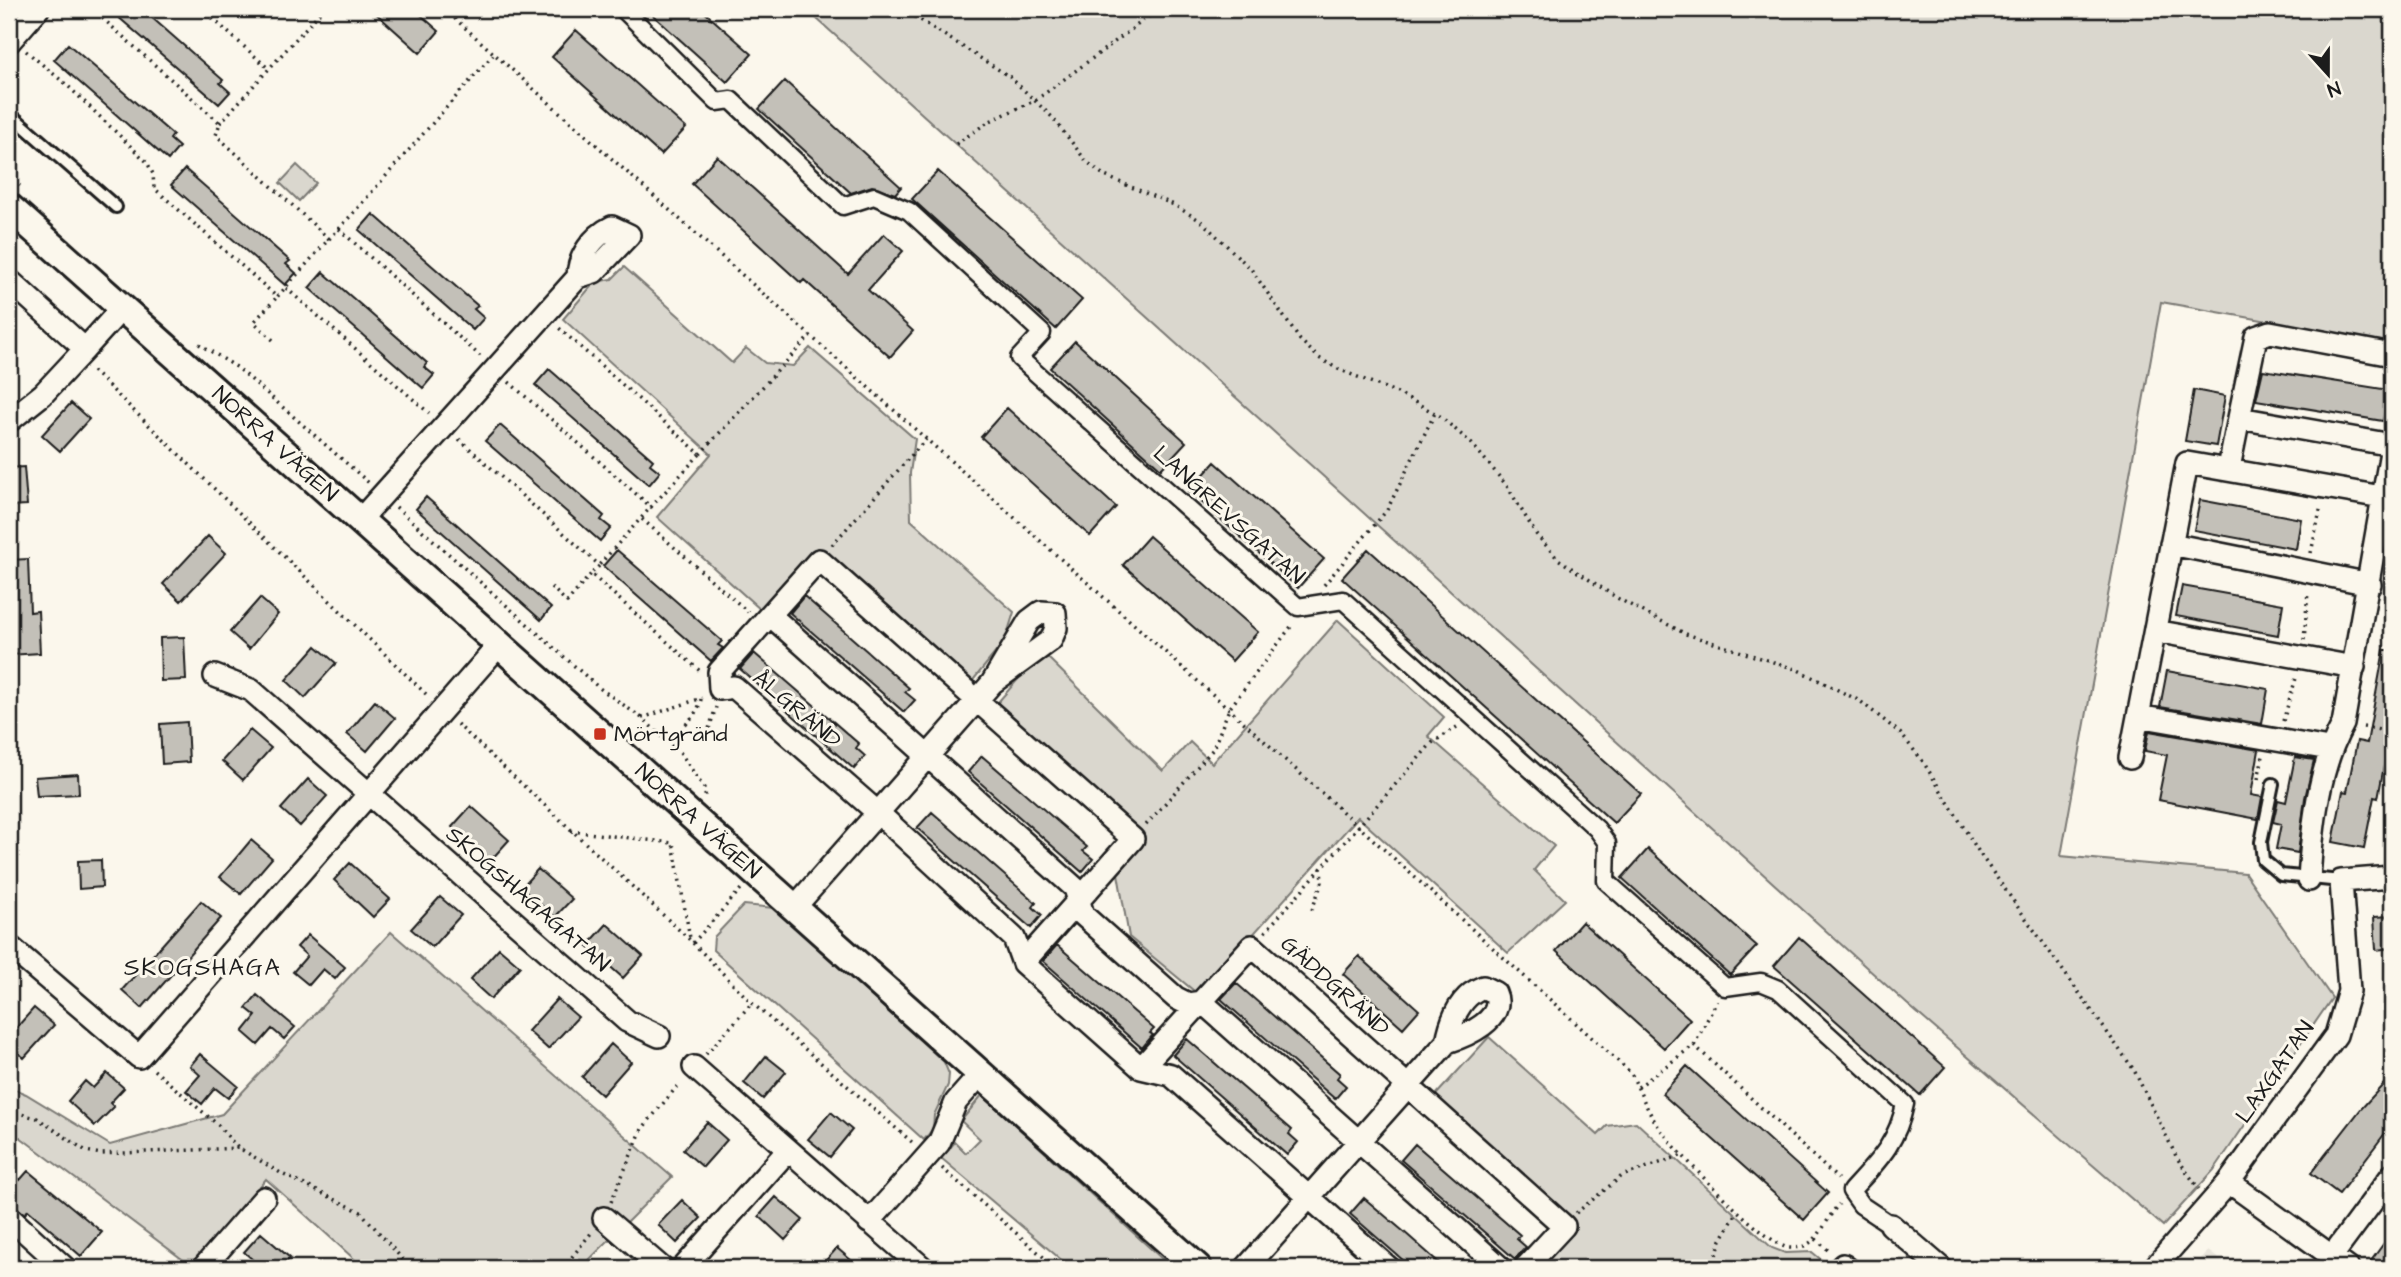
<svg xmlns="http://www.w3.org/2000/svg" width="2401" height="1277" viewBox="0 0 2401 1277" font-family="'Architects Daughter',sans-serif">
<rect width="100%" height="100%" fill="#fbf7ec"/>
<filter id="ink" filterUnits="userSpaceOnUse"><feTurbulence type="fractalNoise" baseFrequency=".0143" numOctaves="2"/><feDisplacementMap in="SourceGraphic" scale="14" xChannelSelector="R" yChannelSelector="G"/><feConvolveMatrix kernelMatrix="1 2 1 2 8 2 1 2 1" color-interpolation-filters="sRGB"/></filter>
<g filter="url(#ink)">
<path fill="#eae6dc" d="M2208,1251L2231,1268H2193Z"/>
<path fill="#dad7ce" stroke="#7b7a75" stroke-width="2" d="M806,9H2392V343L2161,302L2061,856L2245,873L2332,998L2214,1170L2163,1226L1907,1004Z
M297,165L316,183L299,201L280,183Z
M624,267L732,363L746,348L765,363L793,366L810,348L915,439L910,473L911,520L1014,612L1005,641L970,684L817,551L761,610L657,517L711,454L563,319L595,282L612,279Z
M1338,620L1444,717L1428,736L1554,846L1534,870L1565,900L1508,953L1358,817L1199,995L1129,937L1117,868L1140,843L991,710L1042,652L1163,771L1190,742L1212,763Z
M744,905L774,908L944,1062L949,1074L948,1085L934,1115L933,1129L924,1140L713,950L714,937Z
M391,932L672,1177L581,1268H364L266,1179L194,1268L20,1137L9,1149V1087L26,1094L110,1145L222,1114Z
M1489,1037L1598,1135L1607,1126L1636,1122L1772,1248L1785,1253L1812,1252L1830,1267L1533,1268L1575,1221L1435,1096Z
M982,1095L1172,1268H1071L941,1158L955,1142L966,1153L980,1139L961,1121Z"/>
<path fill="#c3c0b8" stroke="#1c1c1c" stroke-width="2" d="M109,9H142L223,80L220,83L230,92L219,104Z
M371,9H414L439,31L420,53Z
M646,9H701L752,54L727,82Z
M576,30L686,128L661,155L552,57Z
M68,44L173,135L170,139L179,147L168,160L54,60Z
M785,81L901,187L895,194L872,186L851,193L759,109Z
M717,156L848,274L884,234L903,251L868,290L913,331L890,357L804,280L801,283L692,184Z
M185,169L290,261L286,264L296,273L285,285L171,185Z
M938,171L1082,300L1056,329L912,199Z
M373,214L478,306L474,309L484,318L473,330L359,230Z
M323,272L427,363L424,367L434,375L423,388L309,288Z
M1075,341L1186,442L1161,469L1050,368Z
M549,369L653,460L650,464L660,472L649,485L535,385Z
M2263,370L2389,390L2383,421L2256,400Z
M2194,390L2225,396L2216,446L2185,441Z
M71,403L89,419L60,451L42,435Z
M1007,408L1116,507L1090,536L981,437Z
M500,425L604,516L601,520L611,528L600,541L485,441Z
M1215,462L1324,559L1298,588L1189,491Z
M24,467L27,505L9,506V468Z
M426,497L551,608L541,620L416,509Z
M2200,500L2301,519L2296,549L2194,530Z
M208,536L226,553L181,601L163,584Z
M1149,536L1258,632L1232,661L1123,565Z
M1368,549L1641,794L1614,823L1342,578Z
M617,550L722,641L718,645L723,648L711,661L603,566Z
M28,559L30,612L38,611L40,653L9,655V560Z
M2182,586L2283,604L2278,635L2176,616Z
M804,596L909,688L905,692L915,700L904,712L790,613Z
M260,598L278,614L249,649L230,632Z
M184,637L186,680L161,681L160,638Z
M316,646L336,663L305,698L286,680Z
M2384,650H2392V723L2378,798L2374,797L2364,848L2333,842L2343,791L2347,792L2357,741L2367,743Z
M754,653L859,744L856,748L865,756L854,769L740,669Z
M2167,671L2268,689L2262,724L2160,707Z
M375,701L395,718L367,751L347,734Z
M187,722L189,762L162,764L160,724Z
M250,730L271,748L243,780L222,761Z
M2149,731L2259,750L2251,795L2262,797L2258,819L2158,800L2167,755L2145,751Z
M982,756L1087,847L1083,851L1093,859L1082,872L968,772Z
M2295,757L2314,760L2305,798L2298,853L2276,849L2281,824L2273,822L2278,800L2286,802Z
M78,774L79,794L37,796L35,777Z
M308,779L327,796L300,826L281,809Z
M471,806L509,840L490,861L452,827Z
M932,812L1036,903L1033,907L1042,915L1031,928L917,828Z
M251,840L272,858L241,894L220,877Z
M1648,849L1757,946L1730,975L1622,878Z
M101,860L102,887L79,889L78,861Z
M350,863L390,899L373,917L334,880Z
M538,869L572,899L555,917L521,888Z
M440,897L461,915L432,947L411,929Z
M201,901L221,918L142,1008L122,990Z
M2392,916V948L2376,950L2374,917Z
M1582,922L1690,1019L1664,1048L1556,951Z
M607,924L643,956L623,978L587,946Z
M308,935L345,967L335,979L323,969L309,985L293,972L307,956L297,947Z
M1799,937L1945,1067L1920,1095L1774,966Z
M1057,945L1154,1029L1150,1033L1153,1035L1142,1048L1043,961Z
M499,948L520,966L491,999L470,980Z
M1359,956L1419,1010L1403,1028L1343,974Z
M1236,983L1340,1074L1337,1078L1346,1086L1335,1099L1221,999Z
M257,995L295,1027L284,1039L272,1029L258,1045L243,1032L256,1016L246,1008Z
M557,999L578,1017L548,1049L528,1031Z
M34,1008L54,1025L24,1058L9,1044V1036Z
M1187,1039L1292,1130L1289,1134L1298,1142L1287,1155L1173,1055Z
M611,1044L631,1062L602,1095L582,1077Z
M200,1054L238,1086L228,1098L215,1088L202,1104L186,1091L200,1075L190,1066Z
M766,1056L786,1072L763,1099L744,1083Z
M1687,1066L1828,1193L1804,1220L1662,1094Z
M107,1073L124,1088L110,1103L114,1107L95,1126L68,1101L85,1081L93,1088Z
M2392,1075V1124L2339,1194L2311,1173L2361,1109Z
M831,1112L852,1130L830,1157L808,1139Z
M707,1122L727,1140L703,1167L683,1150Z
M1415,1144L1520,1235L1517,1239L1526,1247L1515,1259L1401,1160Z
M9,1170L20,1180L28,1171L102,1232L81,1256L28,1210L25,1214L9,1201Z
M776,1197L803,1220L785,1240L759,1216Z
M1364,1198L1403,1231L1445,1268H1412L1350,1214Z
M682,1200L701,1218L677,1243L658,1225Z
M2392,1232V1268H2381L2371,1261Z
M261,1233L290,1258L282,1268H262L244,1252Z
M837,1248L860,1268H819Z"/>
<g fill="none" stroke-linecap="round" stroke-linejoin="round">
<g stroke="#1c1c1c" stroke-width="16">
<path id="service" d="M9,113L116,207
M2273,784L2261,842L2263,860L2281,875L2341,881"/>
</g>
<g stroke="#1c1c1c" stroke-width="21">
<path id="pedestrian" d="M623,9L717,102L731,100L843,206L874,196L909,211L1042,333L1019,358L1298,607L1343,600L1597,829L1607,843L1606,881L1725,987L1761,982L1778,989L1905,1104C1897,1144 1877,1162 1851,1191L1861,1205L1891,1225"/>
</g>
<g stroke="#1c1c1c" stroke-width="26">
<path id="minor" d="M9,42L38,9
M9,280L85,349L43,394L9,421
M85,349L123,307
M2239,418L2256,337L2270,332L2392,355
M2229,468L2239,418L2392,445
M360,520L578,277L594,272L629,235L612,227C593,236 578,257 578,277
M2171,544L2370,584
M770,615L1075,888L1083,915L1176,998L1188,1004L1202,1002L1501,1268
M2155,631L2354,667
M215,676L251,690L627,1021L659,1036
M2138,716L2329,749
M2130,758L2187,463L2382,497
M2309,880C2312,829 2318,769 2343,724L2392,446
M794,908L992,683L1051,640L1056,628L1055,613L1041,612L1029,621L992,683
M9,946L139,1057L499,645
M1023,963L1133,839L819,560L719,672L720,689L734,687L877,812L1014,938L1023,963L1141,1068L1171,1075L1389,1268
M694,1067L923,1268
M1141,1068L1252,946L1564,1226L1525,1268
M2229,1182L2348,1268
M9,1217L65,1268
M604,1218L662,1268
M869,1222L939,1143L956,1102L979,1076
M1891,1225L1941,1268
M2332,1256L2392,1175
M203,1268L264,1198
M683,1268L788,1150
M1246,1268L1447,1042C1466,1036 1507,1019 1495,993L1483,987C1460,996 1451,1019 1447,1042
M1840,1268L1843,1265L1847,1268
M2154,1268L2229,1182L2336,1035L2349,991L2341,881L2392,877"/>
</g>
<g stroke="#1c1c1c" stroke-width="32">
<path id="tertiary" d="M9,207L1198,1268"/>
</g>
<path stroke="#1c1c1c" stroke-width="3.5" stroke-dasharray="2 5" stroke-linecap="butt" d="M202,9L268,68
M444,9L1229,709L1631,1073C1640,1092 1648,1113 1661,1130C1676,1151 1768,1248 1790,1248C1820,1249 1823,1221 1839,1204
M903,9L1010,77L1052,117L1087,162L1105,176L1174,205L1201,221L1251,269L1300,340L1319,358L1338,369L1400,394L1440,416L1472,444L1507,486L1536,534L1558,559L1617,598L1686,634L1798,670L1860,701L1900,733L1922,760L1982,857L2134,1070L2177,1158L2199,1189
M26,51L68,86L147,162L153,174L154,188L277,297L329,239L216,135L220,123L92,9
M220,123L323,9
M956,144L988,122L1036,100L1159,9
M9,176L20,186
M339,229L493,55
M329,239L339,229L480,356
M286,288L429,413
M273,340L254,322L277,297
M199,344L238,368L369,483
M93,371L429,697
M509,382L651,507L700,454L559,328
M459,439L599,565L651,507
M700,454L810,336
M396,507L598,687L642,718L676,750
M642,519L748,612
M832,545L926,439
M2311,553L2321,506
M599,566L591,574L700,671
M1324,585L1387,510L1435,413
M551,587L567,602L591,574
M2304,640L2308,592
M701,699C698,717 680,726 674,743L704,788L706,799
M642,718L702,698
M2283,721L2297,675
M457,724L690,940L752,1003L913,1143
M2363,727L2392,732
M707,735L716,707
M2258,779L2263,756
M1146,825L1213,749L1229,709L1293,624
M571,831L673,843L690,938
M1312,910L1322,882L1321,868
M1265,932L1432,743L1457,727
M693,943L741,889
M1694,1045L1838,1179
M706,1054L752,1003
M154,1070L218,1125L238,1148
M1638,1087L1694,1045L1717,1001
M9,1111L37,1118L86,1151L101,1154L239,1148L284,1175L361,1212L410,1268
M942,1168L1056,1268
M611,1202L642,1129L680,1083
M1576,1213L1622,1176L1683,1155
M1816,1239L1830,1252
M563,1268L592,1232
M1712,1268L1721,1240L1738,1211"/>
<use href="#service" stroke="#fbf7ec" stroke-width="10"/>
<use href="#pedestrian" stroke="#fbf7ec" stroke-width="16"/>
<use href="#minor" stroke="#fbf7ec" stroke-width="21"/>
<use href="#tertiary" stroke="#fbf7ec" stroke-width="26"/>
</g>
</g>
<rect fill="#c8321e" stroke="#fbf7ec" stroke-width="2.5" x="593" y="727" width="14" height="14" rx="3.5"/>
<g text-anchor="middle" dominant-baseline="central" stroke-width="6" stroke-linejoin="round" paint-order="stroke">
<g font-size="23" fill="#1c1c1c" stroke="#fbf7ec">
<text transform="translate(275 444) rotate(42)">NORRA VÄGEN</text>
<text transform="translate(1229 515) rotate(42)">LANGREVSGATAN</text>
<text transform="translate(797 709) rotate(40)">ÅLGRÄND</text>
<text transform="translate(698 821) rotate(42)">NORRA VÄGEN</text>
<text transform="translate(528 899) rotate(41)">SKOGSHAGAGATAN</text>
<text transform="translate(1335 986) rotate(42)">GÄDDGRÄND</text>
<text transform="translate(2275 1072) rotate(-55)">LAXGATAN</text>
</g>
<g font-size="23" fill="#1c1c1c" stroke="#fbf7ec" text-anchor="start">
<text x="614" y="734">Mörtgränd</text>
</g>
<g font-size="24" letter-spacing="2" fill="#1c1c1c" stroke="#fbf7ec">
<text x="203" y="968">SKOGSHAGA</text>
</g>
</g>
<rect width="2401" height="1277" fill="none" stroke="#fbf7ec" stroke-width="35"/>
<rect x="18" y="18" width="2366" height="1242" fill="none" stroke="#1c1c1c" stroke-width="2.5" filter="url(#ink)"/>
<g transform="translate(2328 74) rotate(159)" stroke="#fbf7ec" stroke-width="5" paint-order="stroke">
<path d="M0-5L12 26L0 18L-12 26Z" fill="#1c1c1c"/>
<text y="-10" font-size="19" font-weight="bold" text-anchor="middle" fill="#1c1c1c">N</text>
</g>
</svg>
